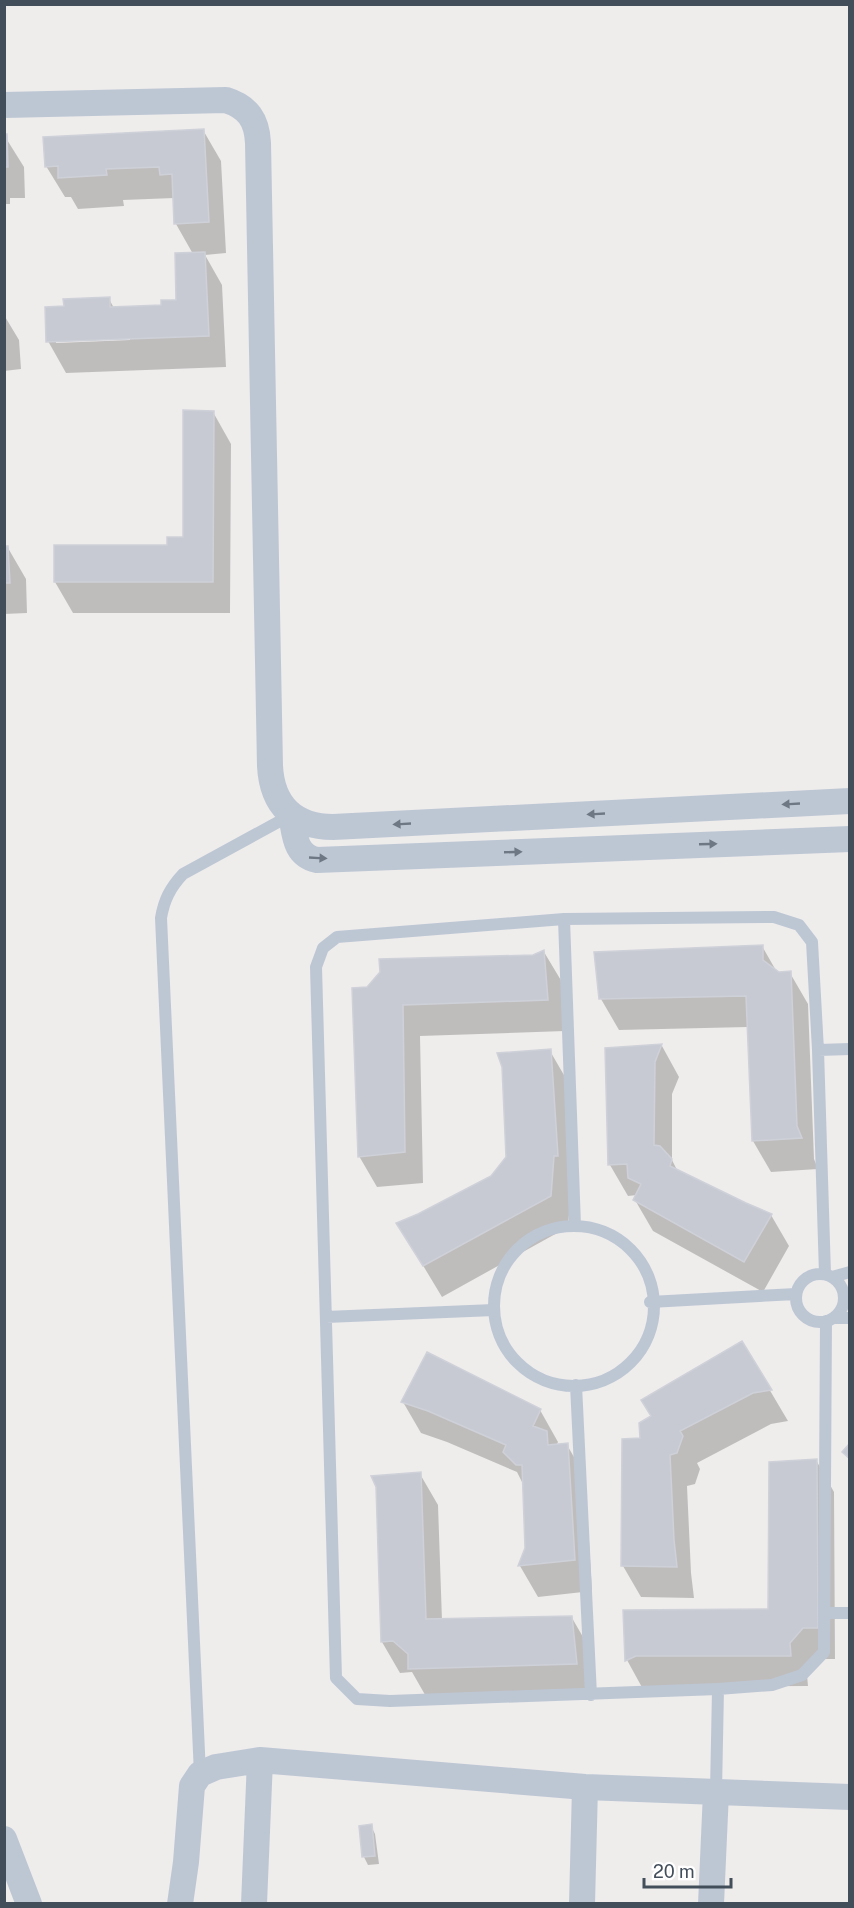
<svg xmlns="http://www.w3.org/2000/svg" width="854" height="1908" viewBox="0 0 854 1908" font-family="'Public Sans',sans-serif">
<rect width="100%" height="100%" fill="#efecec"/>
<path fill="#0003" fill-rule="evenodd" d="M203,130L221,161L226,253L205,255L222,285L226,367L66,373L48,341L65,307L109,299L114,308L163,307L178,301L193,254L176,224L174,198L123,200L124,206L78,209L71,197H65L46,166ZM130,337V340L56,343V340Z
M4,135L24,167L25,198H10V204H4Z
M4,315L19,340L21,369L4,371Z
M213,412L231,444L230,613H73L55,582L168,547L184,539Z
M4,548H8L26,579L27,613L4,614Z
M762,946L778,974L790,973L808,1004L814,1159L818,1169L771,1172L753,1141L748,1027L619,1030L601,999Z
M544,952L562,982L565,1031L420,1036L423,1183L377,1187L359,1156L368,989L533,956Z
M662,1046L679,1077L672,1094V1160L678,1172L771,1215L789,1246L763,1292L653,1231L635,1200L637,1195L628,1196L610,1165L607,1049Z
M550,1051L568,1082L571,1188L568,1227L442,1297L398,1224L492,1177L507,1158Z
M742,1343L788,1421L771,1424L697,1463L700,1469L695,1484L687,1486L691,1573L694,1598L641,1597L623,1566L641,1440L653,1417Z
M403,1402L540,1410L558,1442L556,1446L567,1445L585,1476L592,1591L538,1597L520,1566L526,1548L523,1484L517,1472L447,1442L421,1433Z
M816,1460L834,1492L835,1659H821L807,1675L808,1686L654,1687L644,1691L627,1660L624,1612L769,1611Z
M420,1474L438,1505L442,1620L572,1618L590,1649L594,1695L428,1700L412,1672L400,1673L382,1642Z
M371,1826L375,1834L379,1864L368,1865L364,1857L361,1827Z"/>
<path fill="#c7cad3" stroke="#cfd1d9" stroke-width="1.5" d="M204,129L209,222L174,224L172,174L160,175L159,167L106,169L107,175L58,178V166L45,167L43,137Z
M4,134H7L8,167H4Z
M205,252L209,336L46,342L45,307L64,306L63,299L110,297V307L161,305V300H176L175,253Z
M183,410L214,411L213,582H54V545H167V537H183Z
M4,546H8L10,583H4Z
M763,945V960L779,972L791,971L797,1126L802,1138L752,1141L746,996L599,999L594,952Z
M544,950L548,1000L403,1005L405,1152L358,1157L352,988L367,987L380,972L379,959L533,955Z
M662,1044L655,1062L654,1145L660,1146L672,1159L670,1166L746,1203L772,1214L744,1262L633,1200L641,1184L628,1178L627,1164L608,1165L605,1048Z
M551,1049L558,1156H554L551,1196L423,1266L396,1223L418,1214L491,1176L506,1157L502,1067L497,1053Z
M742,1341L772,1390L753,1393L680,1431L683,1436L677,1453L670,1455L674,1540L677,1567L621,1566L622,1439L640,1438L639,1423L651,1416L641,1400Z
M427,1352L541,1409L533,1426L547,1431L548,1445L568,1443L575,1560L518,1566L525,1548L522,1465H516L503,1452L506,1445L428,1411L401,1402Z
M850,1443V1459L842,1452Z
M817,1459L818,1628H803L790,1643L791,1656H636L625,1661L623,1610L768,1609L769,1462Z
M421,1472L426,1619L572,1616L577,1664L408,1669V1654L393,1641L381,1642L376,1487L371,1476Z
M372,1824L375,1856L362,1857L359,1826Z"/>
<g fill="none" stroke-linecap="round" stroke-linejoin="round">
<path stroke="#bdc7d4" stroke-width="12" d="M564,919L575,1226
M818,1050L850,1049
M494 1306a80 80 0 1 1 160 0a80 80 0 1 1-160 0Z
M825,1274L818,1050L812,942L799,925L774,917L564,919L337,937L323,948L316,967L336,1678L357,1699L390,1701L718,1689L772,1685L802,1675L824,1652L826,1321
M796 1298a24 24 0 1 1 48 0a24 24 0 1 1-48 0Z
M832,1277L850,1272
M650,1302L796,1294
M326,1317L494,1310
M833,1318H850
M576,1385L591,1695
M825,1613H850
M200,1774L161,918C164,900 170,888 183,874L291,815
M716,1792L718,1689"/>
<path stroke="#bdc7d4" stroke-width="26" d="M4,105L226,100C248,107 257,120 258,143L270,766C272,805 294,827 333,827L850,801
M291,815C295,834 294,855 317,860L850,839
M4,1839L29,1904
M180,1904L186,1862L192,1786L200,1774L216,1767L260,1760L585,1787L850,1797
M254,1904L260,1760
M582,1904L585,1787
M711,1904L716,1792"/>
</g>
<defs><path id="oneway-solid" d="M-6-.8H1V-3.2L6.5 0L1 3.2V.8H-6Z" transform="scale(1.5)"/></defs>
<g fill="#6e7885">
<use href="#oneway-solid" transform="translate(791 804) rotate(177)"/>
<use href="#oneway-solid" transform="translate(596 814) rotate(177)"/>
<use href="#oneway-solid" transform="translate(402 824) rotate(177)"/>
<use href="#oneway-solid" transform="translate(708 844) rotate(-2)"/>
<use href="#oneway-solid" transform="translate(513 852) rotate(-2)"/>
<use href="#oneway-solid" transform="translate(318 858) rotate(3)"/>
</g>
<rect width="854" height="1908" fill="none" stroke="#434e5b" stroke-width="12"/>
<path d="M644 1878v9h87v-9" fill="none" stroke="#434e5b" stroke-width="3"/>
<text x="653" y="1878" font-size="18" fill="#434e5b" stroke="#ffffff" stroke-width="4.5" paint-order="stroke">20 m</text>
</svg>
